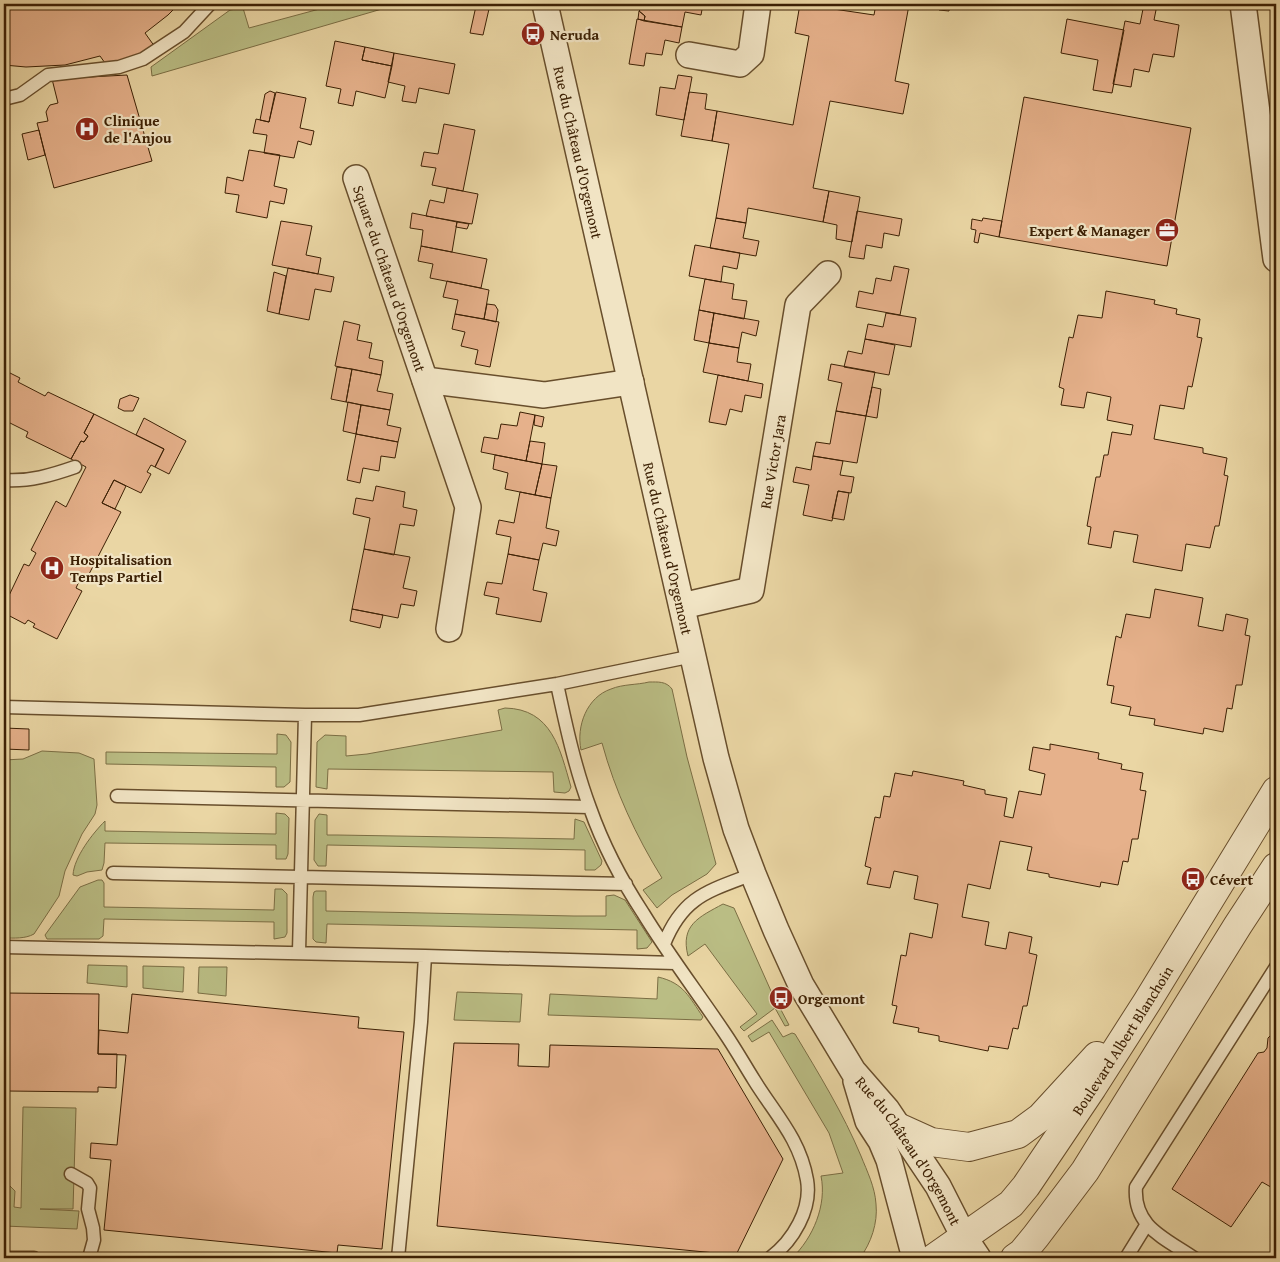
<svg xmlns="http://www.w3.org/2000/svg" width="1280" height="1262" viewBox="0 0 1280 1262" font-family="'Gentium Book Plus',serif">
<rect width="100%" height="100%" fill="#ead6a4"/>
<filter id="stains"><feTurbulence type="fractalNoise" baseFrequency=".004" numOctaves="4"/><feColorMatrix values="0 0 0 0 .2 0 0 0 0 .09 0 0 0 0 .02 0 0 0 .5 -.17"/></filter>
<radialGradient id="worn" r=".72"><stop offset=".6" stop-color="#630" stop-opacity="0"/><stop offset="1" stop-color="#630" stop-opacity=".3"/></radialGradient>
<path fill="#babd84" stroke="#7b6e44" d="M338,4H399L152,76L151,67L230,10L243,8L249,28Z
M649,682C658,682 666,681 672,689L687,757L716,864L707,874L672,895L657,908L643,890L662,878C636,836 615,791 602,743L581,750C576,726 587,697 611,689C623,684 637,685 649,682Z
M505,708C552,709 560,749 571,787L569,791L565,793L554,792L553,772L328,769L327,789L316,787L317,742L325,735L346,736V756L367,754L502,730L498,710Z
M277,734L286,735L291,742L290,782L284,787H276V767L106,764V752L277,754Z
M42,751L79,753L94,759L97,805L95,814L82,834L65,871L59,896L34,934C25,939 14,938 4,938V760L23,759Z
M276,813L285,814L289,818L288,854L286,859H276V845L105,843L104,863L102,870L87,872L77,876L73,875C74,857 93,833 105,821V831L276,834Z
M319,814L327,815V835H337L574,839L575,819L584,822L602,861L601,865L595,870H585V850L327,845L326,866H318L314,860L315,820Z
M98,880H102L104,883V907L274,910L275,889H282L287,894V933L285,937L274,939V922L104,919L103,936L99,939H47L45,935L80,887Z
M316,891H326V911L574,916H606V896L614,895L625,900L652,942L647,948L637,949V930L327,924L326,943L316,942L313,939V897L314,892Z
M723,904L734,908L771,991L789,1025L785,1026L775,1008L744,1031L740,1027L757,1014L705,944L688,956C680,925 699,917 723,904Z
M88,965L127,966V987L87,983Z
M143,966L184,967L183,992L143,988Z
M199,967H227L226,996L198,993Z
M658,977C684,983 689,997 703,1017L701,1020L548,1015L550,994L657,999Z
M457,992L522,994L520,1022L454,1020Z
M772,1020L783,1037L792,1033L795,1034C819,1074 843,1113 861,1156C867,1171 875,1187 876,1204C878,1223 871,1243 860,1258H792C813,1238 827,1205 821,1176L843,1173L829,1133L769,1032L752,1042L748,1036Z
M23,1107L76,1108L73,1209H40L79,1211L77,1229L4,1226V1180L15,1191L14,1207L21,1208Z"/>
<path fill="#e6b18b" stroke="#3c2004" d="M4,4H179L168,15L145,33L155,47L125,61L105,63L100,56L65,65L26,67L4,65Z
M646,4H703L701,15L685,12L682,27L644,21L645,16L639,11Z
M800,4L874,15L876,4L909,5L895,81L909,84L903,114L830,101L813,188L829,191L823,222L748,208L746,223L716,218L729,144L712,141L717,111L793,125L809,36L795,33Z
M940,4H950L949,11L939,10Z
M1144,4L1157,5L1154,20L1179,25L1174,57L1153,54L1149,72L1134,69L1131,87L1113,84L1125,21L1140,24Z
M476,6L489,9L483,35L470,33Z
M639,11L645,16L644,21L638,19Z
M637,19L682,27L679,43L665,40L662,55L646,53L644,66L629,64Z
M1067,19L1124,30L1112,93L1093,90L1098,60L1061,53Z
M335,41L365,47L362,60L392,66L385,98L356,91L353,106L338,103L341,89L326,86Z
M365,47L394,53L392,66L362,60Z
M394,53L455,64L449,94L419,88L416,103L402,101L405,86L388,82Z
M127,75L152,161L54,188L37,123L48,121L46,112L48,108L50,105L58,103L52,79Z
M678,75L692,77L684,120L656,115L660,87L675,89Z
M270,91L275,93L269,122L260,120L265,94Z
M276,92L306,98L300,128L314,131L311,145L298,141L294,158L264,153L267,135L253,133L256,119L269,122Z
M689,92L707,94L705,109L717,111L712,141L681,136Z
M1024,97L1191,128L1167,266L999,237Z
M444,124L475,130L463,191L432,185L436,168L421,166L424,152L438,154Z
M39,130L45,155L28,160L22,134Z
M249,150L280,155L274,186L287,189L284,204L270,201L267,218L236,212L239,195L225,193L227,177L243,181Z
M447,188L478,194L472,224L426,216L430,200L444,203Z
M829,191L860,197L852,242L836,239L837,225L823,222Z
M857,211L902,219L899,236L884,233L882,248L866,245L864,259L849,257Z
M412,213L457,222L452,252L421,246L423,230L410,228Z
M716,218L746,223L743,238L759,241L756,256L710,248Z
M983,218L1002,221L999,237L980,233L978,243L974,242L976,230L971,229L972,219L982,221Z
M281,221L312,226L306,255L321,258L318,274L272,265Z
M457,222L469,224L467,229L456,227Z
M695,245L740,253L737,269L723,266L721,282L689,276Z
M421,246L487,259L481,288L430,278L433,264L418,261Z
M894,266L909,269L900,315L856,307L859,291L873,294L876,278L891,281Z
M288,268L334,277L331,292L315,289L309,320L279,314Z
M274,272L286,276L279,314L267,311Z
M705,279L734,284L732,299L747,301L744,319L699,310Z
M447,281L489,290L484,319L455,314L458,300L443,297Z
M1106,291L1155,300L1154,304L1177,309L1176,314L1200,319L1197,337L1202,338L1192,387L1188,386L1184,409L1160,405L1154,439L1203,448V453L1227,458L1224,475L1228,476L1219,526H1215L1210,548L1186,544L1182,571L1133,562L1138,535L1114,531L1111,548L1088,544L1091,527L1087,526L1096,477H1100L1104,455H1108L1112,432L1131,435L1133,425L1107,420L1111,397L1087,392L1084,408L1061,405L1064,389L1059,387L1069,337L1073,338L1078,315L1102,318Z
M487,304L495,305L498,310L496,322L484,319Z
M699,310L714,313L709,343L694,340Z
M714,313L759,321L756,336L742,332L739,348L709,343Z
M886,313L916,318L911,347L865,339L868,324L883,327Z
M455,314L499,322L490,367L475,364L478,350L461,346L465,332L452,329Z
M344,321L360,325L357,340L372,343L369,358L383,361L381,375L335,366Z
M865,339L895,345L889,375L844,367L848,351L862,354Z
M709,343L739,348L737,362L751,364L748,381L703,372Z
M831,364L875,372L866,416L836,411L842,383L828,380Z
M337,367L352,369L346,402L331,399Z
M352,369L381,375L377,391L393,394L390,410L346,402Z
M4,370L20,378L18,382L45,396L48,392L94,414L84,433L88,436L84,442L81,441L71,459L26,437L28,432L4,420Z
M718,375L763,384L761,398L745,395L742,412L730,409L726,425L709,422Z
M872,387L881,389L877,418L866,416Z
M130,395L139,398L133,411H124L118,408L120,399Z
M348,402L361,405L356,434L343,431Z
M361,405L390,410L387,425L401,428L398,442L356,434Z
M836,411L866,416L857,463L813,456L816,442L830,444Z
M520,412L535,415L526,461L481,452L484,437L498,439L501,424L517,426Z
M94,414L164,449L155,467L151,465L147,472L151,474L141,493L114,480L102,503L121,512L87,578L82,575L76,588L82,591L57,639L33,627L35,624L28,620L25,624L4,613V606L24,564L29,566L33,559L36,553L31,550L56,501L66,507L86,467L71,459L81,441L84,442L88,436L84,433Z
M535,415L544,417L542,427L534,425Z
M144,418L186,441L169,474L155,467L164,449L136,435Z
M356,434L398,442L395,458L381,456L379,471L363,468L360,483L347,480Z
M530,441L545,443L542,464L526,461Z
M495,455L542,464L535,495L505,489L508,473L493,469Z
M813,456L843,461L840,475L854,477L851,493L838,491L832,521L803,515L809,485L793,482L796,467L811,470Z
M542,464L557,466L551,498L535,495Z
M114,480L126,486L115,509L102,503Z
M376,486L405,492L403,507L417,510L414,526L400,524L394,555L364,549L370,518L353,514L356,498L373,501Z
M838,491L849,493L844,520L832,518Z
M520,492L551,498L546,528L559,531L556,546L543,543L539,560L508,554L511,537L496,534L499,520L514,523Z
M364,549L410,557L403,588L417,591L414,606L401,604L398,618L352,609Z
M508,554L539,560L533,590L547,593L541,622L496,614L499,598L484,595L487,582L502,584Z
M1155,589L1203,598L1198,626L1223,631L1226,614L1248,619L1245,635L1250,636L1242,685H1236L1232,709L1227,708L1223,732L1204,728L1203,734L1154,725L1155,719L1129,715L1131,707L1111,703L1114,686L1107,685L1116,636L1121,638L1126,614L1150,618Z
M352,609L383,615L380,628L350,621Z
M4,728L29,729V750L4,749Z
M1050,744L1099,753L1098,759L1122,764L1121,769L1143,773L1140,790L1146,791L1138,839H1132L1128,862L1123,861L1118,885L1101,882L1100,887L1049,877V874L1027,870L1032,847L1000,841L990,889L968,884L962,917L989,922L985,945L1006,949L1009,932L1032,937L1029,953L1037,955L1027,1006H1023L1018,1029L1013,1028L1008,1049L989,1046L988,1051L939,1041V1036L918,1032L919,1028L893,1023L897,1006L892,1005L901,955L906,956L910,933L932,938L938,904L914,899L918,876L894,871L890,888L867,884L871,868L865,866L875,817L880,818L884,796L890,797L895,773L912,776L913,771L964,781L963,785L985,790V794L1007,798L1004,816L1013,818L1019,791L1041,795L1045,774L1029,770L1033,747L1050,750Z
M1194,871L1200,875L1192,887L1187,883Z
M780,989L788,1004L782,1006L774,992Z
M4,993L99,994L98,1054H117L116,1088L98,1087V1092L7,1091L5,1124L4,1123Z
M132,994L359,1017L358,1028L404,1032L382,1249L338,1245L337,1253L104,1230L111,1160L90,1158L91,1143L117,1145L126,1055L98,1054L99,1030L128,1033Z
M1276,1030V1190L1262,1182L1231,1227L1172,1189L1258,1053L1264,1052L1267,1048L1268,1038Z
M454,1043L519,1044L518,1066L549,1067L550,1045L718,1049L783,1159L736,1255L437,1226Z"/>
<g fill="none" stroke-linecap="round" stroke-linejoin="round">
<g stroke="#684e2c" stroke-width="15">
<path id="service" d="M4,99L20,95L48,75L119,67L143,59L184,32L210,4
M4,480C29,482 52,475 75,467
M557,684C566,726 575,768 590,808C603,845 622,881 643,913C668,954 697,992 724,1032C735,1048 744,1064 754,1080C775,1114 800,1139 807,1180C812,1209 793,1241 770,1258
M4,707L305,715H359L557,684L693,656
M117,796L589,807
M113,873L626,884
M664,944C683,896 709,891 753,874
M4,947L425,956
M299,952L305,715
M71,1174L87,1183L90,1188L88,1209L93,1228L94,1240L89,1258
M4,1258H34
M398,1258L421,1022L425,956L675,963
M1126,1258L1147,1224
M1194,1258C1165,1238 1133,1227 1136,1187L1276,967"/>
</g>
<g stroke="#684e2c" stroke-width="28">
<g id="minor">
<path id="s1" d="M545,4L716,758L736,829L753,874L776,930L801,985L853,1071L887,1110L938,1186L964,1237L978,1258"/>
<path d="M1243,4L1276,259"/>
<path d="M689,55L740,64L751,54L758,4"/>
<path id="s2" d="M356,178L468,507L449,629"/>
<path d="M425,380L544,395L631,382"/>
<path id="s3" d="M682,606L751,590L798,305L828,274"/>
<path d="M856,1081L868,1121L881,1141L889,1160L915,1258"/>
</g>
</g>
<g stroke="#684e2c" stroke-width="30">
<g id="tertiary">
<path d="M900,1128L931,1142L969,1147L1018,1134L1041,1117L1097,1056"/>
<path id="s4" d="M934,1258L1011,1204L1026,1186L1092,1088L1147,1002L1276,791"/>
<path d="M1015,1258L1022,1253L1036,1236L1085,1171L1238,925L1276,867"/>
</g>
</g>
<use href="#service" stroke="#f1e4c4" stroke-width="12"/>
<use href="#minor" stroke="#f1e4c4" stroke-width="25"/>
<use href="#tertiary" stroke="#f1e4c4" stroke-width="28"/>
</g>
<defs>
<g id="bus-disc" transform="scale(1.25)"><circle r="9.5" fill="#8f2418" stroke="#f1e4c4"/><path d="M-5-6H5V4H4V6H2V4H-2V6H-4V4H-5ZM-3.5-4V0h7V-4ZM-3.5 1.2v1.5H-2V1.2ZM2 1.2v1.5H3.5V1.2Z" fill="#fff"/></g>
<g id="hospital-disc" transform="scale(1.25)"><circle r="9.5" fill="#8f2418" stroke="#f1e4c4"/><path d="M-5-5h3v3.5h4V-5h3V5h-3V1.5h-4V5h-3Z" fill="#fff"/></g>
<g id="office-disc" transform="scale(1.25)"><circle r="9.5" fill="#8f2418" stroke="#f1e4c4"/><path d="M-6-3h4V-5.5h4V-3h4V5H-6ZM-1-4.5V-3h2v-1.5ZM-6 0V1H6V0Z" fill="#fff"/></g>
</defs>
<g fill-rule="evenodd">
<use href="#bus-disc" x="533" y="34"/>
<use href="#hospital-disc" x="87" y="129"/>
<use href="#office-disc" x="1167" y="230"/>
<use href="#hospital-disc" x="52" y="568"/>
<use href="#bus-disc" x="1193" y="879"/>
<use href="#bus-disc" x="781" y="998"/>
</g>
<g text-anchor="middle" dominant-baseline="central" stroke-width="4.5" stroke-linejoin="round" paint-order="stroke">
<g font-size="15" font-weight="bold" fill="#3c2004" stroke="#f1e4c4" text-anchor="start">
<text x="550" y="34">Neruda</text>
<text x="104" y="120">Clinique<tspan x="104" dy="17">de l'Anjou</tspan></text>
<text x="1150" y="230" text-anchor="end">Expert &amp; Manager</text>
<text x="70" y="559">Hospitalisation<tspan x="70" dy="17">Temps Partiel</tspan></text>
<text x="1210" y="879">Cévert</text>
<text x="798" y="998">Orgemont</text>
</g>
<g font-size="15" fill="#3c2004" stroke="#f1e4c4">
<text stroke="none"><textPath href="#s1" startOffset="152">Rue du Château d'Orgemont</textPath></text>
<text stroke="none"><textPath href="#s2" startOffset="106">Square du Château d'Orgemont</textPath></text>
<text stroke="none"><textPath href="#s3" startOffset="201">Rue Victor Jara</textPath></text>
<text stroke="none"><textPath href="#s1" startOffset="558">Rue du Château d'Orgemont</textPath></text>
<text stroke="none"><textPath href="#s4" startOffset="292">Boulevard Albert Blanchoin</textPath></text>
<text stroke="none"><textPath href="#s1" startOffset="1214">Rue du Château d'Orgemont</textPath></text>
</g>
</g>
<rect width="1280" height="1262" fill="none" stroke="#ead6a4" stroke-width="20"/>
<rect x="5" y="5" width="1270" height="1252" fill="none" stroke="#3c2004" stroke-width="2.5"/>
<rect x="10" y="10" width="1260" height="1242" fill="none" stroke="#3c2004"/>
<rect width="100%" height="100%" filter="url(#stains)"/>
<rect width="100%" height="100%" fill="url(#worn)"/>
</svg>
